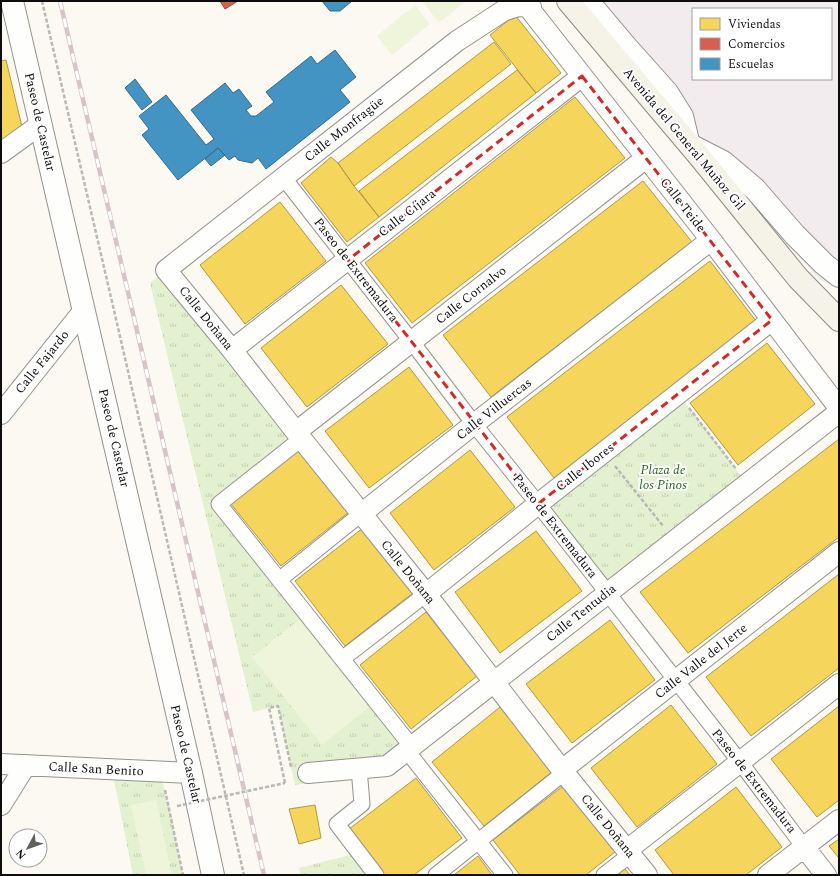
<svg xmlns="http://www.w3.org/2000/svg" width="840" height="876" viewBox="0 0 840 876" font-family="Spectral,serif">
<defs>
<pattern id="park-tufts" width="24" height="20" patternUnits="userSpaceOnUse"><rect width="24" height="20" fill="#e4f1d0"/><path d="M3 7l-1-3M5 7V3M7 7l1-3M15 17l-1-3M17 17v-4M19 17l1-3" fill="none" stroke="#c2cdb1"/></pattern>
</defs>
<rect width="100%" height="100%" fill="#fbf9f1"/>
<path fill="#f2ecee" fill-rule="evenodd" d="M580,1H839V288L821,281L723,173ZM693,9H831V79H693Z"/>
<path fill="url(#park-tufts)" d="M166,270L301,439L219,504L412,747L308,783L295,785L278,706L253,712L150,283Z
M678,393L747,484L608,593L538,504Z
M112,770L160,772L171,816L183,875H133Z
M358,851L376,875H301L299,868L350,855Z"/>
<path fill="#eef5da" d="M422,1H466L439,23Z
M415,5L430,24L392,55L377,36Z
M299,620L369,707L322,745L252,657Z
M156,800L172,875H146L131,805Z"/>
<path fill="#f6d55c" stroke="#b09944" d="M515,15L561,73L536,93L490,35Z
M494,42L511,64L354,186L338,163Z
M6,60L23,131L1,146V61Z
M517,70L536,93L379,217L359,191Z
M575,97L625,158L412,323L365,263Z
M331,157L338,163L354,186L379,217L347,242L301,183Z
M643,181L692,242L491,397L443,335Z
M280,202L326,261L245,324L200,265Z
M710,261L756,321L554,478L507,417Z
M341,285L388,344L307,407L261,348Z
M767,343L815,404L738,465L690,403Z
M409,367L453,425L369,488L325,431Z
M839,439V537L688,653L640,592Z
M300,449L349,512L281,566L231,504Z
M470,450L515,507L434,570L390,513Z
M363,528L413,593L345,646L295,581Z
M536,531L582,591L500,653L455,592Z
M839,574V668L751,736L706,677Z
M426,612L477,676L411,729L360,665Z
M610,620L655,680L572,743L526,684Z
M671,705L717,764L637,827L591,768Z
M839,706V800L817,817L771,759Z
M500,707L552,772L484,826L432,762Z
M416,778L462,838L414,875H384L349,829Z
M563,786L615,852L586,875H520L493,840Z
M736,787L782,847L746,875H674L655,850Z
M315,805L321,838L299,844L289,809Z
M839,839V858L829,846Z
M478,856L492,875H454Z
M624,868L630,875H616Z"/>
<path fill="#d6604d" stroke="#9a473a" d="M220,1H238L225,9Z"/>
<path fill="#4393c3" stroke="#336b8c" d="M322,1H352L340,11H330Z
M335,50L356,77L340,90L350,102L266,169L258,158L252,163L238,160L235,156L229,160L218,148L178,180L142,135L149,129L139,116L166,95L206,145L214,139L191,110L225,83L233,93L239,89L252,106L246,110L251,116H256L274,102L266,92L311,56L317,64Z
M135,79L152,102L142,110L125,88Z
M218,148L225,155L211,166L205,159Z"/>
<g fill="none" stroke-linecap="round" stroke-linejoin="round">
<g stroke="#949390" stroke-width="17">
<path id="pedestrian" d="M283,177L412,342L474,424L538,504L740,762L804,847
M301,439L219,504L412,747
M279,580L361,514
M342,659L426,594
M407,751L505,875
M359,768L362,804L337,824L376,875
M436,875L565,772
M604,875L631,854"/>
</g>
<g stroke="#949390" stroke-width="22">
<path id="minor" d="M529,1L532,12L711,240L839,408
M589,1L626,45L668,92L683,116L690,145
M531,7L518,6L503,11L457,41L166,270L232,350L296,432L426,594L562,770L647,875
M1,153L41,124
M232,350L582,76
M1,414L84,310
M296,432L646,158
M361,514L474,424L711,240
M426,594L538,504L772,320
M1,764L191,773
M562,770L839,552
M308,773L387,766L839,412
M1,805L26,765
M804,847L826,875
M627,850L740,762L839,684
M768,875L839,820"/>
</g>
<g stroke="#949390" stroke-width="24">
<path id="tertiary" d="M12,1L191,773L213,875
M690,145L723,162L755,189L795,235L824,264L839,276"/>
</g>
<g stroke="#8b8a86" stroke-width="24">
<path id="secondary" d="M568,1L699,156L798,278L839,320"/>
</g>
<path stroke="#b8b8b6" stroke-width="2.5" stroke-dasharray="4 2" stroke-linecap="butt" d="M42,1L113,306L244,875
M689,408L736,469
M615,466L663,526
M285,783L269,708L278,706L291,767
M165,790L183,875"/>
<use href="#pedestrian" stroke="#fefefd" stroke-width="15"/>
<use href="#minor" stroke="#fefefd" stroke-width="20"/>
<use href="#tertiary" stroke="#fefefd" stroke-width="22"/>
<use href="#secondary" stroke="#f5f3e8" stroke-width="22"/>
<g stroke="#d7c4c4" stroke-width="4.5">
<path id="rail" d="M60,1L264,875"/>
</g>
<use href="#rail" stroke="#fff" stroke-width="3" stroke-dasharray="9" stroke-linecap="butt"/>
<path stroke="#b8b8b6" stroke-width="2.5" stroke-dasharray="4 2" stroke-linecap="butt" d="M177,806L285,783"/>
</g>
<path fill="none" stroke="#d62828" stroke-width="3" stroke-dasharray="8 5" stroke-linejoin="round" d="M582,76L772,320L538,504L348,260Z"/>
<g text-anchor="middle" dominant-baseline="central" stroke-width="4" stroke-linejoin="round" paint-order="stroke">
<g font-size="13" fill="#0d0d0d" stroke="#fff">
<text transform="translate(40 122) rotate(77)">Paseo de Castelar</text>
<text transform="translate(344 129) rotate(-38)">Calle Monfragüe</text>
<text transform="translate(684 139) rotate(50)">Avenida del General Muñoz Gil</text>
<text transform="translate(683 205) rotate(52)">Calle Teide</text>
<text transform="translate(407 213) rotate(-38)">Calle Cíjara</text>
<text transform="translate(356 270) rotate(52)">Paseo de Extremadura</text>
<text transform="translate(471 295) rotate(-38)">Calle Cornalvo</text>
<text transform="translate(206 318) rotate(51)">Calle Doñana</text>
<text transform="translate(42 362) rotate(-51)">Calle Fajardo</text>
<text transform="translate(494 409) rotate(-38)">Calle Villuercas</text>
<text transform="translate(114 438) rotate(77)">Paseo de Castelar</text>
<text transform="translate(585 467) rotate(-38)">Calle Ibores</text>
<text transform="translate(555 526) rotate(52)">Paseo de Extremadura</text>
<text transform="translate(408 572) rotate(51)">Calle Doñana</text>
<text transform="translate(581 613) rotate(-38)">Calle Tentudia</text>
<text transform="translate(701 661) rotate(-38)">Calle Valle del Jerte</text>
<text transform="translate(186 754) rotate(77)">Paseo de Castelar</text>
<text transform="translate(96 769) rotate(3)">Calle San Benito</text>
<text transform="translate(754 781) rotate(52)">Paseo de Extremadura</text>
<text transform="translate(608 826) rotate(51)">Calle Doñana</text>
</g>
<g font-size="13" font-style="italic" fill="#2a661b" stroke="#fff">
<text x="663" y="470">Plaza de<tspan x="663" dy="15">los Pinos</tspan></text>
</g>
</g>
<rect width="840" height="876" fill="none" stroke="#0d0d0d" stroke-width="4"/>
<rect x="692" y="8" width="140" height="72" fill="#ffffff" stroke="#9e9e9e"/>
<rect x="700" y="18" width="20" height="12" fill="#f6d55c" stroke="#9e9e9e"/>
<text x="728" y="28" font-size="12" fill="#0d0d0d">Viviendas</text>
<rect x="700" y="38" width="20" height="12" fill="#d6604d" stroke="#9e9e9e"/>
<text x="728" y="48" font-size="12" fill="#0d0d0d">Comercios</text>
<rect x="700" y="58" width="20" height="12" fill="#4393c3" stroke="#9e9e9e"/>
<text x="728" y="68" font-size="12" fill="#0d0d0d">Escuelas</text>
<g transform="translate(28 848) rotate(229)"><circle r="19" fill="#ffffff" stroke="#9e9e9e"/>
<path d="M0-3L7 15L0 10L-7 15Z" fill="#60605d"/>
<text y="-6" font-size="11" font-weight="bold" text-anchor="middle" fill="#0d0d0d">N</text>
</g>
</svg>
